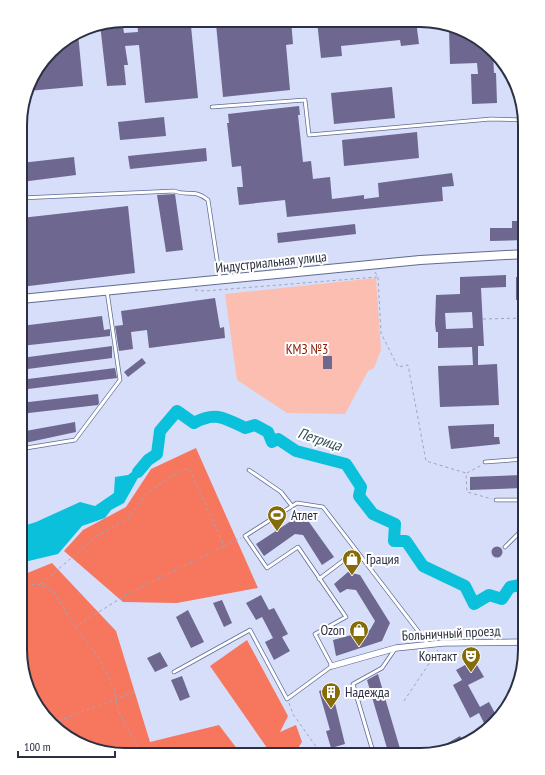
<svg xmlns="http://www.w3.org/2000/svg" width="545" height="775" viewBox="0 0 545 775" font-family="'PT Sans Narrow',sans-serif">
<rect width="100%" height="100%" fill="#d6defa"/>
<path fill="#fcbeb0" d="M376,278L381,350L374,368L368,371L345,414L287,413L237,380L225,294Z"/>
<path fill="#f6775e" d="M196,448L258,588L177,603L123,602L64,551L83,530L126,507L151,469Z
M52,563L116,631L150,742L219,725L241,754H112L61,733L31,696L20,650V576Z
M247,640L288,716L280,732L296,725L302,742L298,748L302,755H272L210,666Z"/>
<path fill="#0bc0db" d="M148,460L124,503L111,510L105,518L82,526L58,554L20,563V527L36,522L80,502L95,506L114,493L115,477L128,475Z"/>
<g fill="none" stroke-linecap="round" stroke-linejoin="round">
<path stroke="#0bc0db" stroke-width="12" d="M138,472L148,460L157,454L160,431L177,411L194,423C215,411 225,418 245,428L255,425L268,432L272,442L278,439L296,451L346,464L361,487L359,496L373,514L395,524L394,541H406L423,566L465,586L474,604L489,595L502,599L510,587L525,584"/>
</g>
<path fill="#6e6790" fill-rule="evenodd" d="M122,20L124,33L138,32L137,20H291L293,44L286,45L290,90L223,97L216,24L191,26L198,98L145,103L139,45L125,46L128,65H124L126,85L107,86L100,24Z
M317,21H416L419,44L401,46L400,40L341,46L342,56L321,58Z
M449,29H454L484,42L493,53L494,73H496L497,103L472,104L471,74H478L477,63L450,64Z
M78,33L83,86L28,91L34,73L56,46Z
M392,87L395,118L334,124L331,93Z
M299,106L300,115H298L303,162L311,161L313,179L330,177L332,199L364,195V199L379,197L378,183L452,173L454,186L442,187L443,201L287,217L285,200L239,205L237,187H243L241,166L232,167L227,123H229L228,114Z
M164,117L166,136L120,140L118,122Z
M417,132L419,158L344,166L342,140Z
M206,148L207,161L130,169L128,156Z
M74,157L76,175L21,182V163Z
M175,194L183,250L166,252L157,195Z
M128,206L135,273L21,287V218Z
M512,221H525V240L490,241V228H512Z
M355,224L356,234L278,243L277,233Z
M506,275V287L481,288L484,346H478V365L497,364L499,405L440,407L438,366L473,365L472,347L438,348V332H436L435,324L436,295L460,294V277ZM472,312L473,328L446,329L445,313Z
M516,277H525V299L516,300Z
M215,298L220,328L224,327L225,338L149,348L147,330L131,332L133,349L119,351L115,326L123,325L121,311Z
M102,316L104,330L110,329V336L21,346V326Z
M112,346V358L20,370L21,358Z
M323,356H332V369H323Z
M142,358L146,363L128,377L124,372Z
M115,368L117,378L20,390V380Z
M98,394L99,403L98,405L20,414V403Z
M75,422L76,432L20,444V432Z
M494,424V437H499L500,444L451,449L448,426Z
M525,475V488L470,490V477Z
M297,517L309,522L334,557L322,565L303,535L295,534L264,556L256,544Z
M491.5 552a5.5 5.5 0 1 1 11 0a5.5 5.5 0 1 1-11 0Z
M348,572L360,575L390,623L382,641L336,656L333,640L370,630L375,621L356,590L347,589L340,593L334,584Z
M261,595L269,610L274,608L288,634L282,637L290,651L274,660L265,642L273,638L262,617L256,620L246,603Z
M222,600L232,623L224,627L213,603Z
M188,610L204,642L191,648L176,617Z
M160,652L168,666L155,672L147,658Z
M474,660L484,677L468,685L480,707L489,702L497,717L486,727L479,713L470,718L453,685L462,680L456,670Z
M378,674L401,752L391,755H389L367,680Z
M182,676L190,697L180,701L171,680Z
M331,687L345,744L331,748L326,731L330,730L319,691Z
M460,736L465,745L446,749L444,745Z"/>
<g fill="none" stroke-linecap="round" stroke-linejoin="round">
<g stroke="#606b94" stroke-width="4.5">
<path id="service" d="M212,107L305,100L309,135L491,119L524,120
M21,198L174,191C189,197 193,188 208,200L220,279
M20,449L75,440L120,380L107,291
M485,462L525,459
M249,470L281,492L292,506
M496,500H525
M505,547L520,532L525,530
M319,579L356,551
M174,672L250,630L287,699L332,666L315,634L346,617L298,547L267,568L245,536L297,503L323,507L428,644
M374,755L353,684L382,668L395,649"/>
</g>
<g stroke="#606b94" stroke-width="7">
<path id="minor" d="M332,666L396,648L443,643L525,642"/>
</g>
<g stroke="#606b94" stroke-width="10">
<path id="secondary" d="M21,299L420,260L525,254"/>
</g>
<path stroke="#9ea5bd" stroke-width="1" stroke-dasharray="3 3" stroke-linecap="butt" d="M375,272L378,277L381,333L398,367L408,365L426,461L466,473L467,492L492,499
M195,290L205,291L377,277
M483,319L525,318
M467,473L482,465
M224,546L241,538
M41,584L98,535L128,519L146,494L170,477L189,468L224,546L129,593L75,627
M20,586L41,584L55,593L75,627L99,658L114,689L118,710L141,754
M404,701L438,650
M289,703L293,714L322,755
M53,723L134,692"/>
<use href="#service" stroke="#fff" stroke-width="3"/>
<use href="#minor" stroke="#fff" stroke-width="5.5"/>
<use href="#secondary" stroke="#fff" stroke-width="8"/>
</g>
<defs>
<g id="stadium-pin" transform="scale(1)"><path d="M0 17L-7.5 6A9.5 9.5 0 1 1 7.5 6Z" fill="#856c09" stroke="#fff"/><path d="M0-5a6.5 5 0 1 0 0 10a6.5 5 0 1 0 0-10ZM-3.5-1.8h7v3.6h-7Z" fill="#fff"/></g>
<g id="shop-pin" transform="scale(1)"><path d="M0 17L-7.5 6A9.5 9.5 0 1 1 7.5 6Z" fill="#856c09" stroke="#fff"/><path d="M-5-2.5h2.3a2.7 3.5 0 0 1 5.4 0H5L5.5 6h-11ZM-1.5-2.5h3a1.5 2.3 0 0 0-3 0Z" fill="#fff"/></g>
<g id="theatre-pin" transform="scale(1)"><path d="M0 17L-7.5 6A9.5 9.5 0 1 1 7.5 6Z" fill="#856c09" stroke="#fff"/><path d="M-5-5.5Q0-4 5-5.5V0Q5 5 0 6Q-5 5-5 0ZM-3.3-2.5H-1v1.5H-3.3ZM1-2.5H3.3v1.5H1ZM-2.8 1Q0 5.5 2.8 1Z" fill="#fff"/></g>
<g id="building-pin" transform="scale(1)"><path d="M0 17L-7.5 6A9.5 9.5 0 1 1 7.5 6Z" fill="#856c09" stroke="#fff"/><path d="M-4-6H4V6H1V3H-1V6H-4ZM-2.5-4.3h1.7v1.8h-1.7ZM.8-4.3h1.7v1.8H.8ZM-2.5-1h1.7V.8h-1.7ZM.8-1h1.7V.8H.8Z" fill="#fff"/></g>
</defs>
<g fill-rule="evenodd">
<use href="#stadium-pin" x="277" y="515"/>
<use href="#shop-pin" x="352" y="559"/>
<use href="#shop-pin" x="359" y="630"/>
<use href="#theatre-pin" x="471" y="656"/>
<use href="#building-pin" x="331" y="692"/>
</g>
<g text-anchor="middle" dominant-baseline="central" stroke-width="4" stroke-linejoin="round" paint-order="stroke">
<g font-size="14" fill="#2b3042" stroke="#fff">
<text transform="translate(271 262) rotate(-6)">Индустриальная улица</text>
<text transform="translate(451 633) rotate(-3)">Больничный проезд</text>
</g>
<g font-size="14" fill="#8c1a03" stroke="#fff">
<text x="307" y="349">КМЗ №3</text>
</g>
<g font-size="14" fill="#2b3042" stroke="#fff" text-anchor="start">
<text x="291" y="515">Атлет</text>
<text x="366" y="559">Грация</text>
<text x="345" y="630" text-anchor="end">Ozon</text>
<text x="457" y="656" text-anchor="end">Контакт</text>
<text x="345" y="692">Надежда</text>
</g>
<g font-size="15" font-style="italic" fill="#2e4d53" stroke="#fff">
<text transform="translate(320 439) rotate(18)">Петрица</text>
</g>
</g>
<path d="M0 0H545V775H0ZM125 27H420A98 98 0 0 1 518 125V650A98 98 0 0 1 420 748H125A98 98 0 0 1 27 650V125A98 98 0 0 1 125 27Z" fill="#fff" fill-rule="evenodd"/>
<path fill="none" stroke="#2b3042" stroke-width="2" d="M125 27H420A98 98 0 0 1 518 125V650A98 98 0 0 1 420 748H125A98 98 0 0 1 27 650V125A98 98 0 0 1 125 27Z"/>
<path d="M18 751v6h97v-6" fill="none" stroke="#2b3042" stroke-width="2"/>
<text x="24" y="751" font-size="12" fill="#2b3042" stroke="#ffffff" stroke-width="3" paint-order="stroke">100 m</text>
</svg>
